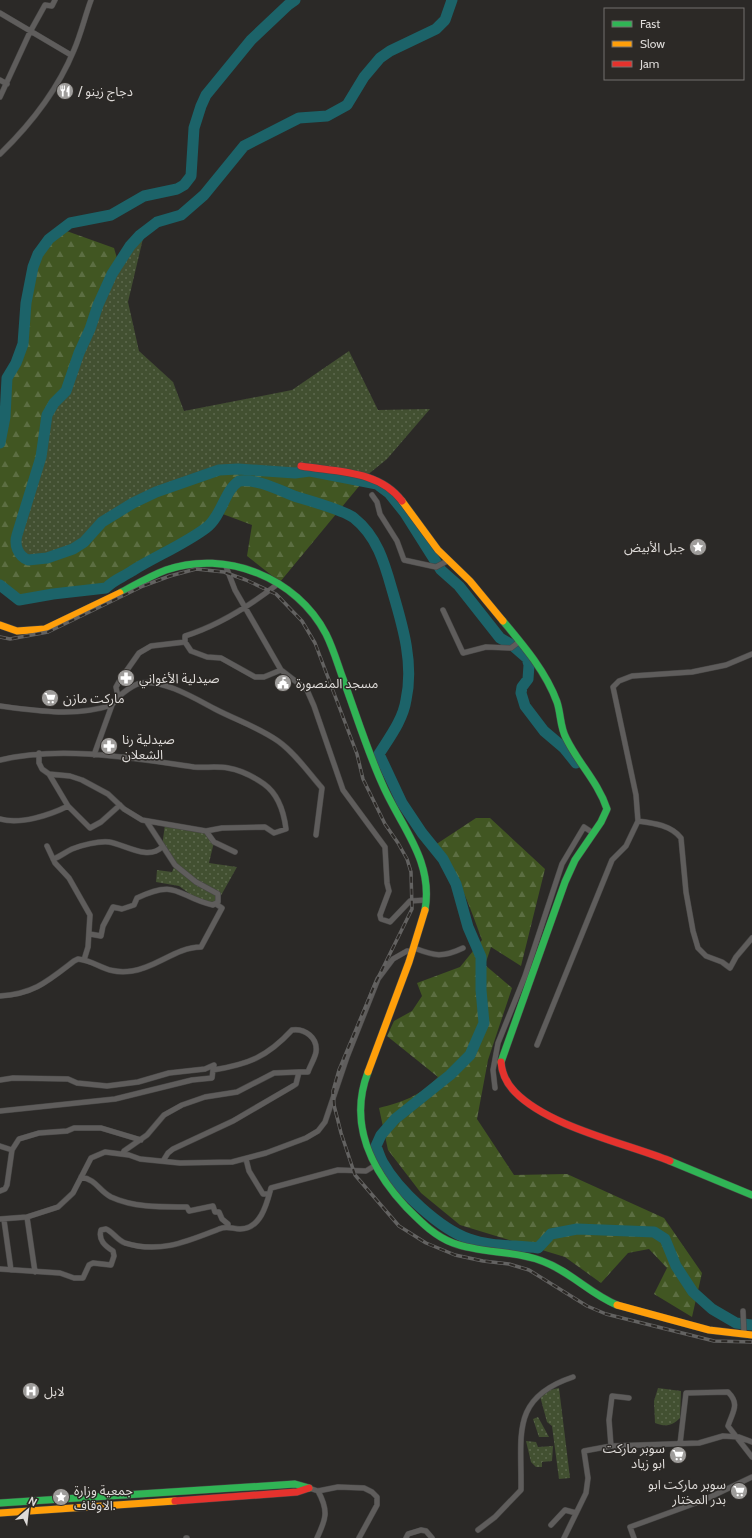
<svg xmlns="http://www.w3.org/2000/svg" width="752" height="1538" viewBox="0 0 752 1538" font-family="Cabin,'Noto Sans Arabic',sans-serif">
<defs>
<pattern id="grass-dots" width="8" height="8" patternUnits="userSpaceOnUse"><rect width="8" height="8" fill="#425031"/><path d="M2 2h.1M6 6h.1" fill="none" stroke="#5d694e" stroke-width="1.8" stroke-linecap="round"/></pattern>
<pattern id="forest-firs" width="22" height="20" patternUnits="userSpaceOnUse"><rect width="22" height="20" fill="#415622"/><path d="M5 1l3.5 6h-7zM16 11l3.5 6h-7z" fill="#5c6e42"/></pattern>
</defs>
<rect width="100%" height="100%" fill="#2b2927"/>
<path fill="url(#grass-dots)" d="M145,230L128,302L139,351L173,382L184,411L292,390L349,351L378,410L430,409L387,459L360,481L310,471L295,473L229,469L199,476L142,498L96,528L84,542L73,549L38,559H25L17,550L15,540L41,457L49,409L64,394L90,329L121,261Z
M165,824L206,831L214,842L209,863L237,867L219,899L213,905L194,897L179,886L156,882L157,870L172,872L175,865L162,847Z
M559,1388L570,1478L559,1479L552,1426L547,1422L540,1396L549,1390Z
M658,1388L681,1391L680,1418C672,1426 666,1427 655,1423L654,1401Z
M538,1417L549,1437H539L533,1419Z
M526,1441L536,1442L538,1447L553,1446L552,1461L542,1462V1467H536L531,1462Z"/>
<path fill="url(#forest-firs)" d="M61,229L114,248L119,265L104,293L76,360L66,391L49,409L31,490L15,540L20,555L32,560L73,549L111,517L166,488L229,469L295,473L318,469L365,479L280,582L247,556L252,525L220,513L211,524L176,547L132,571L106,588L19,600L0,585V443L5,417L7,378L16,363L23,344L27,299L33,267L43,246Z
M476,818H490L545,869L521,966L491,947L485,965L512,988L488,1060L477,1119L514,1175L567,1174L664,1218L702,1273L692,1317L654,1294L667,1268L649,1249L628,1253L601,1283L565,1257L460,1225L421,1193L388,1150L379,1108C403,1102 420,1096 438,1077L387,1036L394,1021L412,1011L422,996L417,983L460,967L482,940C470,907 458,872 435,845Z"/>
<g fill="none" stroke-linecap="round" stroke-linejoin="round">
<path stroke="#1c6369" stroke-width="11" d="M452,0L445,20L436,29L390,51L380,58L364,77L347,105L327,116L299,118L244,146L204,195L181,215L157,222L140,235L130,246L112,274L98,305L90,329L79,353L66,391L54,403L47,415L41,457L17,535C14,545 18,556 28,560L47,558L73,549L84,542L102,522L133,503L156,492L219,470L238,469L295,473L310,471L377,484L389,493L405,513L441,570L459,586L500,638L512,645L527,658L529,665L528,679L522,687L521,693L525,706L544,731L564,748L576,763
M0,443L5,417L7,378L16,363L23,344L26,303L33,267L38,254L49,239L70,223L111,215L144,196L177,189L184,185L191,176L194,128L201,106L206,95L251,40L288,5L295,0
M0,585L19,600L53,594L106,588C113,580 123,577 132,571C156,556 183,545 206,528C222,516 224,491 239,481C260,479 278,490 297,497C311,501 345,511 354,518C378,537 385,565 393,593C403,627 414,664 406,700C403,720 389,738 379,754L402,803L422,833L443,859L456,884L468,927L481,957V990L484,1023L470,1055L450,1075L395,1119L381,1135L376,1146C378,1151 380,1158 383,1163C398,1190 440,1229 469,1239C491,1247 515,1245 538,1248L551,1234L577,1229L654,1232L665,1239L676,1266L693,1292L712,1309L736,1323L752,1325"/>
<g stroke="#474645" stroke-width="6">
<path id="street" d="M0,13L71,55
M0,80L7,84
M0,97L30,32L45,5L52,6L55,0
M0,154C30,125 58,89 74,50C81,34 85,16 91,0
M372,495L377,502L380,514L397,541L404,560L436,567L449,560
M225,564L235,590L281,670
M443,610L463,653L486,647L511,648L520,641
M185,642V636C220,625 251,605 279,583
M118,697C125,692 131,685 141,683C163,679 196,699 215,709C236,720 258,727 278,741C295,753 308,772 322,788L316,835
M112,705L118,697L116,687L120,680L139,653L151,646L185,642L191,651L207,657L221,658L255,677H264L281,670L307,690L314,706L343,790L385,847L387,883L389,891L380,915L381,919L390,922L410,901L426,900
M0,706C37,711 76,717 112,705L94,755
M39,753V763L42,769L49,774L70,776L82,780L108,794L124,809L142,820L206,831L214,842L235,852
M0,760C61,745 133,758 194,767C205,768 217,766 228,768C240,770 254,777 264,784C278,794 284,813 286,829L274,833L265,827L222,828L206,831
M49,774L68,806
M0,819C20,825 50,815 68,806L90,828L101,822L120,805
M638,821C653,823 671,825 681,838L686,892L693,931L698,948L706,956L722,962L730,968L736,957L752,938
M47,846L55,863L69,878L90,915L88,947L84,960
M53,859C60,857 65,852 72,849C82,845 98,841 109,842C124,844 148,861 162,847
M90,934L101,936L103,926L113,907L122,909L134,905L137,898C178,878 177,897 213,905L218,902V894L196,882L175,865L147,822
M414,948C435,956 442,958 463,948
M0,996C34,994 48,981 74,961L78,959C98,961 105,975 132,971C156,968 176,947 201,947L222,908L216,904
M537,1045L612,860L626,846L638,821L636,795L613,687L619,681L632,676L692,672L726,665L752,654
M0,1080L13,1078L68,1079L77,1083L107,1086L138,1082L169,1073L205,1069L214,1065L213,1070
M495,1088L493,1070L498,1043L525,976L562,864L584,827L593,833
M0,1111L115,1099L192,1080L212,1078L213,1070C249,1064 267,1057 292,1030C305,1028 318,1038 316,1052C315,1058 310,1066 308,1072H299L296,1084L293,1086L233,1121L173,1149L168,1153L163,1161
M0,1146L12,1150L7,1185L5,1189L0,1191
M12,1150L19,1139L39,1133L67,1131L74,1128H101L141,1140
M123,1154L124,1151L147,1135L164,1115L182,1105L205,1097L237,1092L274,1073L299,1072
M246,1159L249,1171L263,1194H269
M81,1177C97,1180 98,1190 111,1197C135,1208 162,1207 187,1207L189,1211L213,1206L215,1212H219L222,1219L228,1224V1227
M27,1217L35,1272
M0,1219L27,1217L58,1207L73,1193L91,1158L105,1152L129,1155L140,1159L180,1163L232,1162L266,1153L306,1138L318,1131L325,1122L347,1057L378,979L393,959L407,951L412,952
M4,1220L11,1270
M0,1269L60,1273L74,1278H83L89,1265L93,1263L111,1265L114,1256L113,1251C105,1246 98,1240 101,1230L106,1229C113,1232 117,1240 125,1243C160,1254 188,1241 219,1229C227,1225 233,1229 240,1229C261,1229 267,1203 271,1188L338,1170L366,1171L374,1166
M743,1311L744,1334
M680,1444L686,1393L728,1392C740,1404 733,1411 728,1426L752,1457
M611,1446L609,1420L612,1396L629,1398
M309,1488L318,1491L338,1487L364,1488L372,1492L377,1497V1505L359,1538
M551,1525L565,1510L576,1513
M478,1530L495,1517L521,1490C522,1435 510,1398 573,1377
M186,1538H187
M317,1538C326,1519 329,1511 318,1491
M406,1538L408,1534L421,1530L426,1531L432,1538
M564,1538L586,1493L588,1478L584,1451L611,1446L699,1443L723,1436L739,1437L752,1442
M634,1538L630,1527L704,1500L752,1477"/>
</g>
<g stroke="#474645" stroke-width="8">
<path id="fast" d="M120,593C135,585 150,576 166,570C226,549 297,578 326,634C333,648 337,662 342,676C355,711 366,747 381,781C399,825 434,859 425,910
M501,1062L565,882L575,860L601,822L607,809C598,782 578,763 566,738C560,727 561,714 557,702C546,672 524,646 503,621
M368,1072C348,1124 371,1169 406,1207C420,1221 434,1236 453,1243C482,1254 514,1250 542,1261C570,1271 590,1294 617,1305
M670,1161L752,1195
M0,1503L295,1484L309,1488"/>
</g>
<g stroke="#474645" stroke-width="8">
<path id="slow" d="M402,501L438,550L470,581L503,621
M0,625L17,631L45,629L120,593
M368,1072L409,962L425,910
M617,1305L709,1330L752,1335
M0,1513L175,1501"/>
</g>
<g stroke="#474645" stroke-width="8">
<path id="jam" d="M301,466C336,472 379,470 402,501
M501,1062C502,1074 507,1084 515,1092C549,1127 625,1143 670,1161
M175,1501L297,1492L309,1488"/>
</g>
<use href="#street" stroke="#5f5d5c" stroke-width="5"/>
<use href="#fast" stroke="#30b455" stroke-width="7"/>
<use href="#slow" stroke="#ff9f0a" stroke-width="7"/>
<use href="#jam" stroke="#e5322d" stroke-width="7"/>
<g stroke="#636261" stroke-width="3.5">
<path id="rail" d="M0,637L10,639L48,632L143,586L170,576L196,569L224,572L246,580L276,594L302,621L315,643L357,754L363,779L385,824L398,843L407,859L411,872L412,909L375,984L339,1070L333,1091L334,1105L341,1133L355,1175L399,1226L426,1243L455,1255L483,1261L509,1264L529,1270L587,1306L606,1314L714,1341L752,1342"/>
</g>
<use href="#rail" stroke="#2c2926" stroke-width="2" stroke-dasharray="6" stroke-linecap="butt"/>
</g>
<defs>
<g id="restaurant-disc" transform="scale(0.9)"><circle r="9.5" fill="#9f9d9b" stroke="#2c2926"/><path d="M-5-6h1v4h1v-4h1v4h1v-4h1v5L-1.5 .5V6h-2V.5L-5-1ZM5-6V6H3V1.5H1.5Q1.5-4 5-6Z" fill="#fff"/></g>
<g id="sight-disc" transform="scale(0.9)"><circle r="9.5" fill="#9f9d9b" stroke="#2c2926"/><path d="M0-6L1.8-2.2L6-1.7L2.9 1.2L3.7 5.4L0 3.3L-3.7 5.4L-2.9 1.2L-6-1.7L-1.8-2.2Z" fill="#fff"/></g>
<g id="pharmacy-disc" transform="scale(0.9)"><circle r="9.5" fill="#9f9d9b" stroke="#2c2926"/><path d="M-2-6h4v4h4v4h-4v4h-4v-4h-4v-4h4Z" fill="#fff"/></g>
<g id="civic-disc" transform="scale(0.9)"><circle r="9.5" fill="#9f9d9b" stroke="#2c2926"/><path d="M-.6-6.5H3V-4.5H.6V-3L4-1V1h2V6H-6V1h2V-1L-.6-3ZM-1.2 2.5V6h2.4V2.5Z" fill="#fff"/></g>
<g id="supermarket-disc" transform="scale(0.9)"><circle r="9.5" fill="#9f9d9b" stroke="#2c2926"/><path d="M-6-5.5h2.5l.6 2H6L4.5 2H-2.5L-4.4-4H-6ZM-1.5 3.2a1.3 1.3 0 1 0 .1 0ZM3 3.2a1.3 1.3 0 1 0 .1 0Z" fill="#fff"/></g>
<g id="hospital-disc" transform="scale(0.9)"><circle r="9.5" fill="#9f9d9b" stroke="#2c2926"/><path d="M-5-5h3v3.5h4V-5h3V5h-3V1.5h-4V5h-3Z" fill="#fff"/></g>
</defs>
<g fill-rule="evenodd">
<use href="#restaurant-disc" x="65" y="91"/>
<use href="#sight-disc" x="698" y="547"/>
<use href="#pharmacy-disc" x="126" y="678"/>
<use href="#civic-disc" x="283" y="683"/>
<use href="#supermarket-disc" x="50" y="698"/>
<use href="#pharmacy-disc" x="109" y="746"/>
<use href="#hospital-disc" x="31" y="1391"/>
<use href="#supermarket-disc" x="678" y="1455"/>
<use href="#supermarket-disc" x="739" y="1491"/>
<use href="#sight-disc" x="61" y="1497"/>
</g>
<g text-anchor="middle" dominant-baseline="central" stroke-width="3" stroke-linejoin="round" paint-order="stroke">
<g font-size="13" fill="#dedbd9" stroke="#2c2926" text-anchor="start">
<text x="78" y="91">/ دجاج زينو</text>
<text x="685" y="547" text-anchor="end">جبل الأبيض</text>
<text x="139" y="678">صيدلية الأغواني</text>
<text x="296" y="683">مسجد المنصورة</text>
<text x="63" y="698">ماركت مازن</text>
<text x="122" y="739">صيدلية رنا<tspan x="122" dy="15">الشعلان</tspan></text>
<text x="44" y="1391">لابل</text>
<text x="665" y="1448" text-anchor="end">سوبر ماركت<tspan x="665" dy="15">ابو زياد</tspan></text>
<text x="726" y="1484" text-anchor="end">سوبر ماركت ابو<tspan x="726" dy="15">بدر المختار</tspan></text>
<text x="74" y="1490">جمعية وزارة<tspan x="74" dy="15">الاوقاف.</tspan></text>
</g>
</g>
<rect x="604" y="8" width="140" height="72" fill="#2c2926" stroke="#73706e"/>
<rect x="612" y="21" width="20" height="6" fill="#30b455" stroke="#73706e"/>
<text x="640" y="28" font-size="12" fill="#dedbd9">Fast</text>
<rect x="612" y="41" width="20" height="6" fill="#ff9f0a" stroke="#73706e"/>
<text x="640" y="48" font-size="12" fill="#dedbd9">Slow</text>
<rect x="612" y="61" width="20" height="6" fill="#e5322d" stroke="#73706e"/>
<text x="640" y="68" font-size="12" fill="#dedbd9">Jam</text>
<g transform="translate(28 1510) rotate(28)" stroke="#2c2926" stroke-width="3" paint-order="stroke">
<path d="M0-3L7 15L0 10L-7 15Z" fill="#dedbd9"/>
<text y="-6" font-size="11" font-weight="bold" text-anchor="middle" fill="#dedbd9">N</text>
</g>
</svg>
